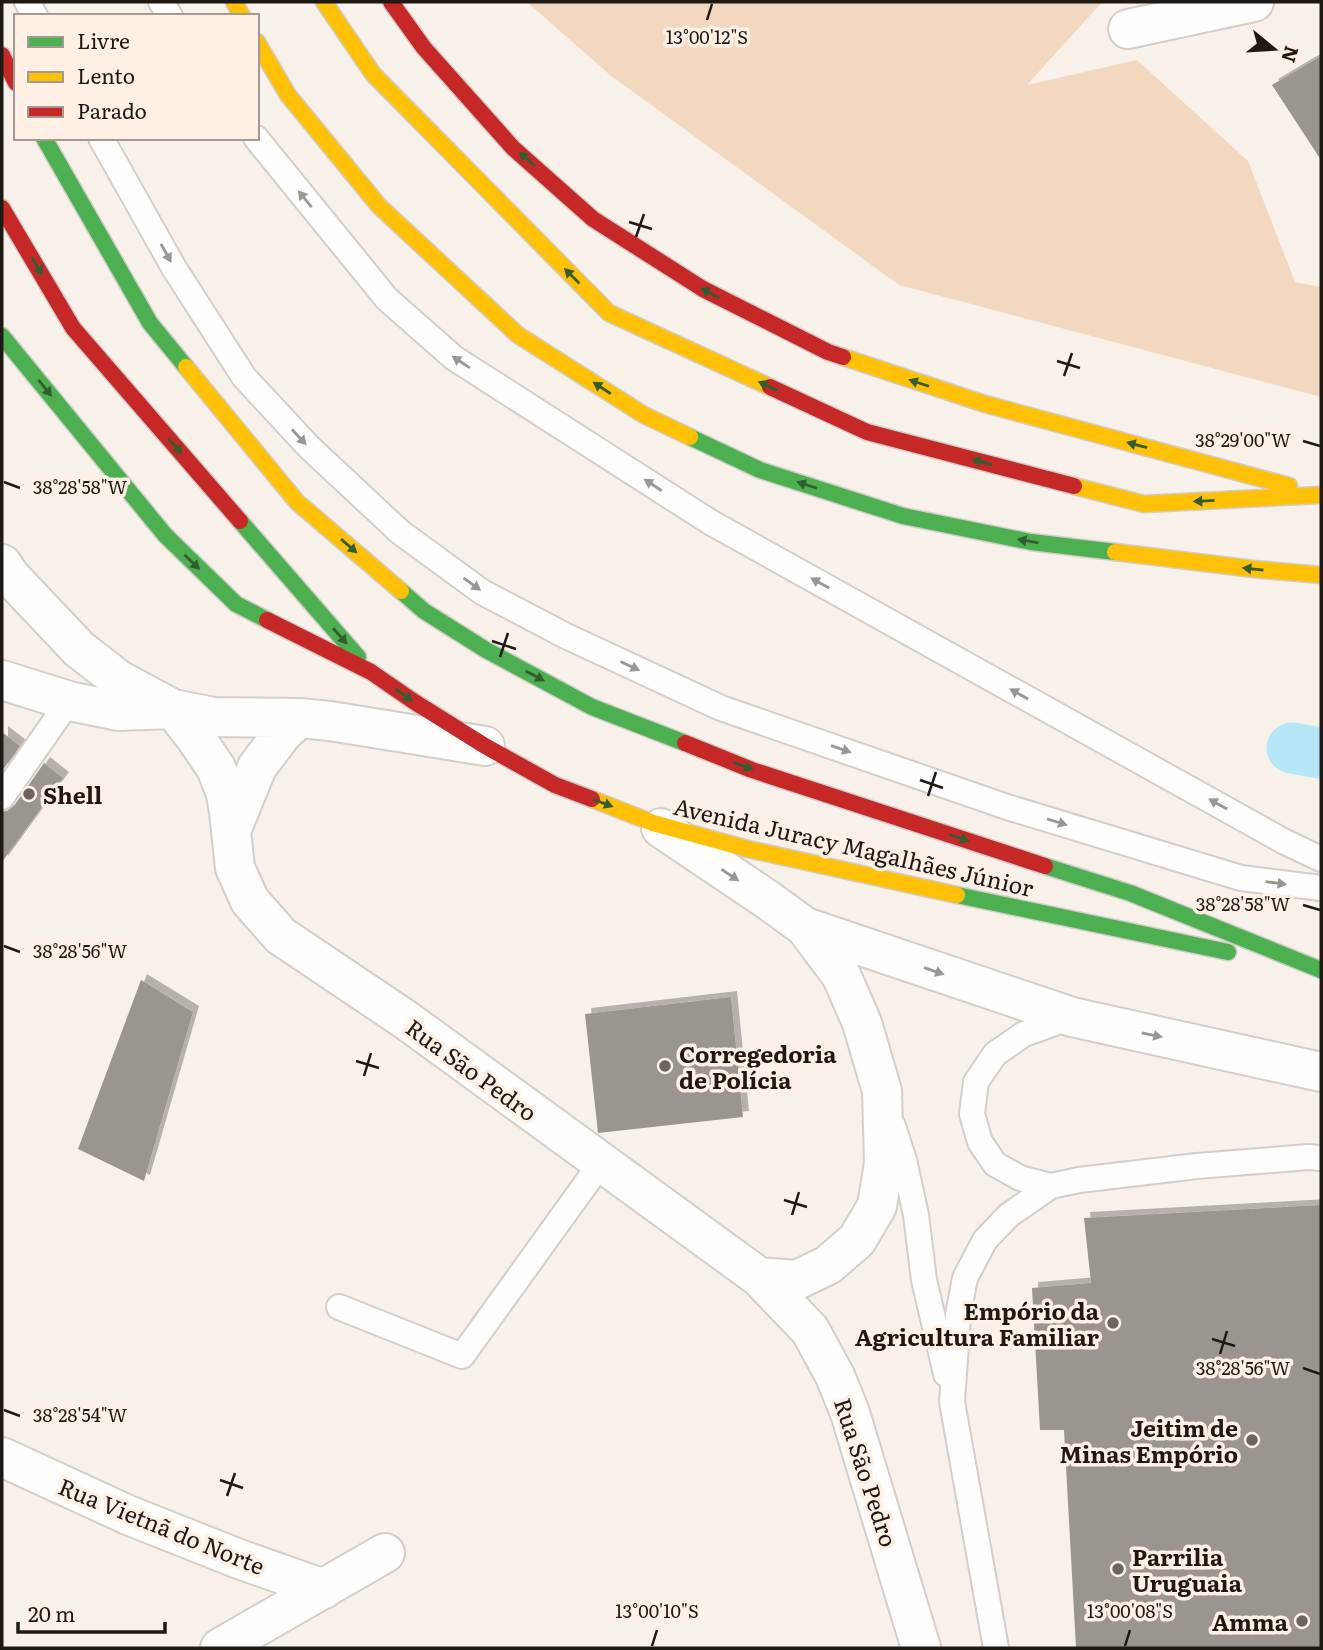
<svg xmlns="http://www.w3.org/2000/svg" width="1323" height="1650" viewBox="0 0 1323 1650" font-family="Literata,serif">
<defs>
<filter id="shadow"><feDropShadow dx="6" dy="-6" stdDeviation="0" flood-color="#0004"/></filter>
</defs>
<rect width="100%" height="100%" fill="#f8f1ea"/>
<path fill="#f1d8bf" d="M527,2H1102L1027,85L1137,60L1248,161L1295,282L1321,287V397L899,285L610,75Z"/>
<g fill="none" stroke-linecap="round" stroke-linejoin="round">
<path stroke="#b7e6f9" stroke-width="51" d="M1292,748L1321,753"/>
</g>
<path fill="#9a958f" filter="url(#shadow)" d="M1321,56V160L1272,85Z
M2,732L20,746L2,771Z
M44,763L63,778L2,862V812L9,810L14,806Z
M141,980L193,1012L144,1181L78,1149Z
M731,997L743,1117L598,1133L585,1014Z
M1321,1205V1648H1076L1064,1430H1040L1032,1288L1091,1283L1084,1218Z"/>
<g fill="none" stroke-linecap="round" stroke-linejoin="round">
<g stroke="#d4cec8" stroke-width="28">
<path id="lane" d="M27,2L35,16
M161,2L170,16
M101,138L174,268L244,377L309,447L400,532L482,592L566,636L721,708L1007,807L1241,878L1321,888
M256,138L387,299L454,358L710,522L1285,842L1321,859
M2,797L69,701
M1072,1017L1024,1034L995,1054L976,1082L972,1114L980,1142L995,1164L1020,1178L1051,1186L1079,1180L1197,1166L1309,1157L1321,1158
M893,1126L904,1160L916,1215L924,1280L946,1374
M339,1307L462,1356L601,1163
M996,1648L952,1402L958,1315L965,1278L985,1240L1009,1215L1051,1186"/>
</g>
<g stroke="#d4cec8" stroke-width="42">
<path id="street" d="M1128,29L1254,2
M2,564L10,576L79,649L119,680L173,709L214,717L299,718L330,721L485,746
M2,680L69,701L118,711L173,709L195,737L216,768L226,794L229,812L235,868L250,901L281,936L406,1020L759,1277L810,1330L835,1376L850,1413L921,1648
M661,828L768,900L805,927L1072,1017L1321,1072
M231,831L257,767L283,733L299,718
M759,1277L797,1280L828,1265L857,1240L877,1206L884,1163L882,1091L862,1023L841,975L805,927
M2,1457L128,1515L239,1559L324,1589
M220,1648L385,1553"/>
</g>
<g stroke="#d0ccc9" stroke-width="19">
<path id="fast" d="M44,138L150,323L186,367
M2,336L165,535L236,604L267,620
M690,437L760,470L903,516L1031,542L1115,552
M240,521L358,657
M401,591L424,611L486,650L592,707L685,743
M1045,866L1130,893L1321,970
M957,895L1228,952"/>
</g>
<g stroke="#d0ccc9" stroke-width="19">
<path id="slow" d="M234,2L242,16
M324,2L373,74L609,313L770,387
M257,42L288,95L379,206L518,335L644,415L690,437
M843,357L985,404L1289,486
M186,367L297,502L401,591
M1074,486L1144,504L1321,495
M1115,552L1254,569L1321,575
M592,799L653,823L748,849L957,895"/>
</g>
<g stroke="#d0ccc9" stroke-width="19">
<path id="jam" d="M391,2L424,48L513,148L593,219L703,289L828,352L843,357
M2,55L16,83
M2,208L73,328L240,521
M770,387L867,432L1074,486
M267,620L371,672L413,701L485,746L555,785L592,799
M685,743L752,770L1045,866"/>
</g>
<use href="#lane" stroke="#fefdfc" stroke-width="24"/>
<use href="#street" stroke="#fefdfc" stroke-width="38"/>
<use href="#fast" stroke="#4caf50" stroke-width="16"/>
<use href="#slow" stroke="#ffc107" stroke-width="16"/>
<use href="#jam" stroke="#c62828" stroke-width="16"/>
</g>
<defs><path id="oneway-solid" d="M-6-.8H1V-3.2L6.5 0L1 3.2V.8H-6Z" transform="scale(1.75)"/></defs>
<g fill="#335c2f">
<use href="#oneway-solid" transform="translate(527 159) rotate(-138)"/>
<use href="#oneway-solid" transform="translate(37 266) rotate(59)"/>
<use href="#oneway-solid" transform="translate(572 276) rotate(-135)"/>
<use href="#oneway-solid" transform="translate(710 293) rotate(-152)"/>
<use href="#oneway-solid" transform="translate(919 383) rotate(-162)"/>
<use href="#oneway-solid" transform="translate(768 386) rotate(-155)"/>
<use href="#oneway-solid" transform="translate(45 388) rotate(51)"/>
<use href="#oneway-solid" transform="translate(602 388) rotate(-147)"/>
<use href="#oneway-solid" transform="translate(1137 445) rotate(-165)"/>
<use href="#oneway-solid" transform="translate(175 446) rotate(49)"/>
<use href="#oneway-solid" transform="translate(982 462) rotate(-165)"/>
<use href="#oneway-solid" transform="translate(807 485) rotate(-162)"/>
<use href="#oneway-solid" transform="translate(1204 501) rotate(177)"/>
<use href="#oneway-solid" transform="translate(1028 541) rotate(-170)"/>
<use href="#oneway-solid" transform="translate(349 546) rotate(41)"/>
<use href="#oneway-solid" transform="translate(192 562) rotate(44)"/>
<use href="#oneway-solid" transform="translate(1253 569) rotate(-174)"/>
<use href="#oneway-solid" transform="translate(340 636) rotate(49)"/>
<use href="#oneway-solid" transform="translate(535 676) rotate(28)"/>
<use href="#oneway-solid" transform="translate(404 695) rotate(35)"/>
<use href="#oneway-solid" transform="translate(743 766) rotate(21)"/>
<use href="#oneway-solid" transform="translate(603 803) rotate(21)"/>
<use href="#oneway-solid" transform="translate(959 838) rotate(18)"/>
</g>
<g fill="#9a9694">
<use href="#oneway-solid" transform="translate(305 199) rotate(-129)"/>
<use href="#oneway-solid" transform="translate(166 253) rotate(61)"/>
<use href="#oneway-solid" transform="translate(461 362) rotate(-146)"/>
<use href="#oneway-solid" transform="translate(299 437) rotate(47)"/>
<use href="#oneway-solid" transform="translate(653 485) rotate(-147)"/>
<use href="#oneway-solid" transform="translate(820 583) rotate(-151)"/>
<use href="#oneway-solid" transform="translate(472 584) rotate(36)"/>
<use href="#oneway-solid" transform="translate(630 666) rotate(25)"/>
<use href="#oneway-solid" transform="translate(1019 694) rotate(-151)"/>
<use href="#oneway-solid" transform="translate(841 749) rotate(19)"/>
<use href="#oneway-solid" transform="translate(1218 804) rotate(-151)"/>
<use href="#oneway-solid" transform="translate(1057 822) rotate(17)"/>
<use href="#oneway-solid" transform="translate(730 875) rotate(34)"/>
<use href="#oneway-solid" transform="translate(1276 883) rotate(7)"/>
<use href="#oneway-solid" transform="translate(934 971) rotate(19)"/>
<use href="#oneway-solid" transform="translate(1152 1035) rotate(12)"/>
</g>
<path fill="none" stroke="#1f1914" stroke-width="2.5" d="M707,20L712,4M629,222L652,229M636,237L644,214M1057,361L1080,368M1064,376L1072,353M1303,441L1320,446M4,482L20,488M492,641L516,649M500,657L508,633M920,780L943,788M928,796L936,772M1303,905L1320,910M4,946L20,952M356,1061L379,1068M364,1076L371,1053M784,1200L807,1207M792,1215L799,1192M1212,1339L1235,1346M1220,1354L1227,1331M1303,1368L1320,1374M4,1410L20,1416M220,1480L243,1488M227,1496L235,1473M652,1646L657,1630M1125,1646L1130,1630"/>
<g fill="#6b655f" stroke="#fef0e4" stroke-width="2.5">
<circle cx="29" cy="794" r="7"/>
<circle cx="665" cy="1066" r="7"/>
<circle cx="1113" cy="1323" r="7"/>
<circle cx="1252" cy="1440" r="7"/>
<circle cx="1118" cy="1569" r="7"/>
<circle cx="1302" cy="1621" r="7"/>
</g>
<g text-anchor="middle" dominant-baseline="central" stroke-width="7" stroke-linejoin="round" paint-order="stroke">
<g font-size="23" font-weight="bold" fill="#1f1914" stroke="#fef0e4" text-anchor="start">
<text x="43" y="794">Shell</text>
<text x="679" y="1053">Corregedoria<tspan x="679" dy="26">de Polícia</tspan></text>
<text x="1099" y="1310" text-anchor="end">Empório da<tspan x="1099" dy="26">Agricultura Familiar</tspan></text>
<text x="1238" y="1427" text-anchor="end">Jeitim de<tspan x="1238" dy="26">Minas Empório</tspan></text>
<text x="1132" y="1556">Parrilia<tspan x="1132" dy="26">Uruguaia</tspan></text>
<text x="1288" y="1621" text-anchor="end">Amma</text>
</g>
<g font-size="23" fill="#1f1914" stroke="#fef0e4">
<text transform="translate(854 846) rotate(13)">Avenida Juracy Magalhães Júnior</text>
<text transform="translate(472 1069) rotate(36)">Rua São Pedro</text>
<text transform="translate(867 1472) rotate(72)">Rua São Pedro</text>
<text transform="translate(162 1525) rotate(22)">Rua Vietnã do Norte</text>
</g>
</g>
<g font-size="18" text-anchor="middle" fill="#1f1914" stroke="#fef0e4" stroke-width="7" stroke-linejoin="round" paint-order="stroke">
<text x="707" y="44">13°00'12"S</text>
<text x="1243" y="447">38°29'00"W</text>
<text x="80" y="494">38°28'58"W</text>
<text x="1243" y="911">38°28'58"W</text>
<text x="80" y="958">38°28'56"W</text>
<text x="1243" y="1375">38°28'56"W</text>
<text x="80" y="1422">38°28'54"W</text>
<text x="657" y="1618">13°00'10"S</text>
<text x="1130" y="1618">13°00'08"S</text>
</g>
<rect width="1323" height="1650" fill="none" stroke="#1f1914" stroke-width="7"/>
<rect x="14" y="14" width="245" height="126" fill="#fef0e4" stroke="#a59a91" stroke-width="2"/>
<rect x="28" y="37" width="35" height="10" fill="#4caf50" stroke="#a59a91" stroke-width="2"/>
<text x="77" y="49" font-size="21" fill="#1f1914">Livre</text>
<rect x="28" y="72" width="35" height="10" fill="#ffc107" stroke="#a59a91" stroke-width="2"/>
<text x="77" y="84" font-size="21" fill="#1f1914">Lento</text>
<rect x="28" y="107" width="35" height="10" fill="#c62828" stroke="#a59a91" stroke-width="2"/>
<text x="77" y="119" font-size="21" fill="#1f1914">Parado</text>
<g transform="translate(1274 49) rotate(108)" stroke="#fef0e4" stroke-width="5" paint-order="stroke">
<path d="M0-5L12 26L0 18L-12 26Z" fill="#1f1914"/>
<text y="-10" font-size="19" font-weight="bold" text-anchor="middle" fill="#1f1914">N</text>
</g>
<path d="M18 1622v10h147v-10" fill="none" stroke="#1f1914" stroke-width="3.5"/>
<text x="28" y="1622" font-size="21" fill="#1f1914" stroke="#fef0e4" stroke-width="5" paint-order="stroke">20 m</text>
</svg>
